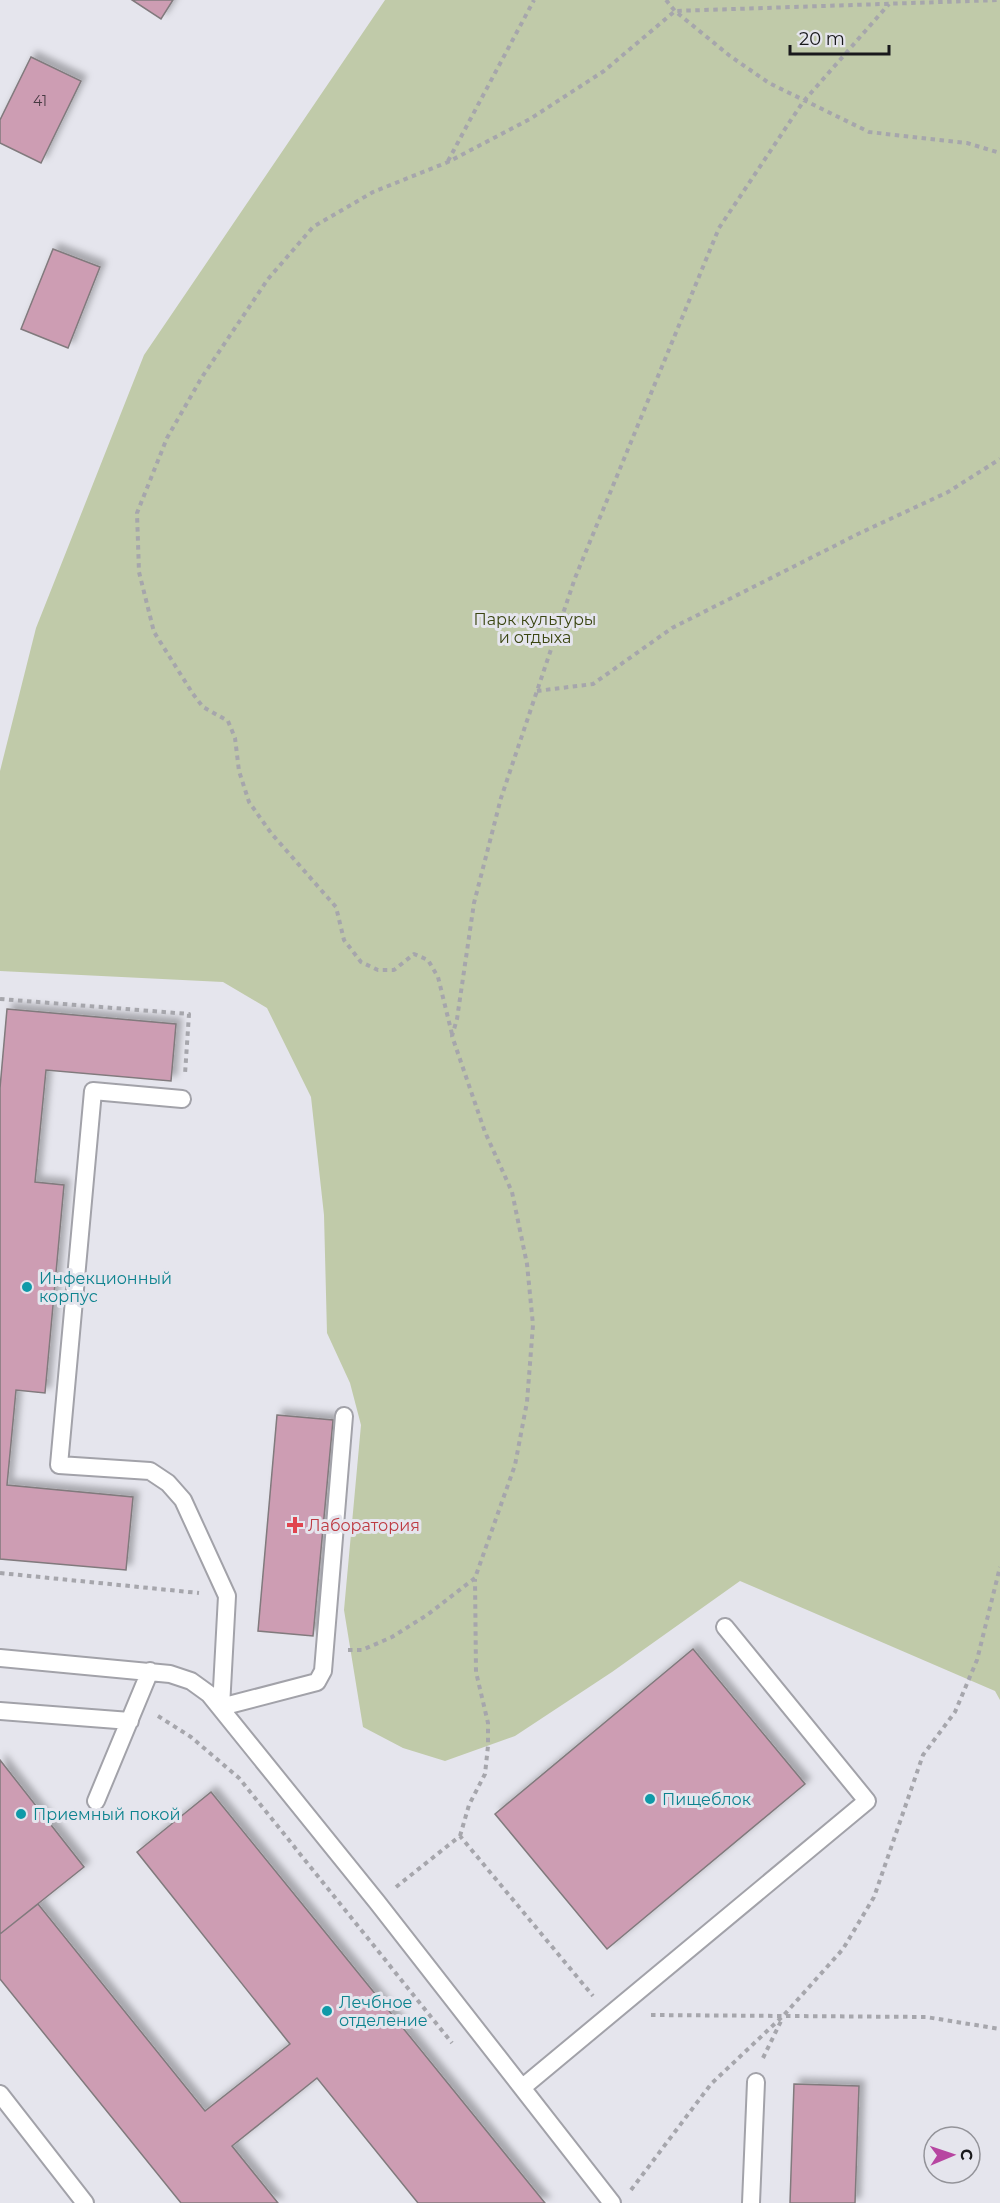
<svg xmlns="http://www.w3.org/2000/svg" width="1000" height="2203" viewBox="0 0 1000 2203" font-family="Montserrat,sans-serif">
<defs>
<filter id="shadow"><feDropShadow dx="5.5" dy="-5.5" stdDeviation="3" flood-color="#0004"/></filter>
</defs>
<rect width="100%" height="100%" fill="#e5e5ed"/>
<path fill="#c0caa9" d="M385,0H1000V1700L995,1691L740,1581L612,1672L515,1736L445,1761L403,1748L363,1727L344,1610L361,1425L350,1383L327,1333L324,1215L311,1097L267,1008L223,982L0,971V771L36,628L144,355Z"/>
<path fill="#cd9db3" stroke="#817a7d" stroke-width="1.5" filter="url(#shadow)" d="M132,0H173L161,19Z
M31,57L81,81L41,163L0,143V120Z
M53,249L100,267L68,348L21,329Z
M7,1009L176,1024L171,1081L46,1070L35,1182L64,1185L45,1393L16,1390L7,1485L133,1497L126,1570L0,1559V1088Z
M277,1415L333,1420L313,1636L258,1631Z
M693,1649L805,1784L607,1949L495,1814Z
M0,1760L84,1867L0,1934Z
M211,1792L316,1921L545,2203H418L317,2078L232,2146L278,2203H181L0,1979V1934L38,1904L205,2111L290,2044L137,1852Z
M794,2084L859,2086L855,2203H790Z"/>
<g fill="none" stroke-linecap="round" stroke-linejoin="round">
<g stroke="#a2a2a9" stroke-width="20">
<path id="service" d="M182,1099L93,1091L59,1465L150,1471L168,1483L183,1500L227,1596L221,1707L317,1682L323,1671L344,1416
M0,1658L170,1674L191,1681L209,1694L377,1902L612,2203
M0,1711L130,1721
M96,1801L150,1671
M523,2087L867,1801L725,1627
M0,2094L85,2203
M751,2203L756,2082"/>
</g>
<path stroke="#a6a6ac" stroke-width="4" stroke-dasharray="4.5 4.5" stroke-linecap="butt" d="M666,0L675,11L730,56L769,83L869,132L967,143L1000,153
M448,161L534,0
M537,691L593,684L672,628L860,533L948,492L1000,459
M0,999L189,1014L185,1074
M452,1034L438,977L428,960L414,954L394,970H378L361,962L344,940L336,907L271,833L249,802L239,771L235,738L228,721L203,707L193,694L154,632L139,572L137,513L167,438L202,377L268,279L313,227L373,192L448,162L530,119L604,71L675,11L1000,0
M0,1573L199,1593
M348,1650H362L392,1637L427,1615L475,1578L515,1465L527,1402L533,1325L527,1264L512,1192L485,1132L452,1036L457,1019L474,903L501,798L575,578L719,228L803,102L889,4
M158,1716L191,1737L239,1778L452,2043
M460,1836L469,1805L485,1774L488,1746V1723L476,1672L475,1579
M396,1887L460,1836L593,1996
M651,2015L926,2017L1000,2029
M763,2058L782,2019
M631,2190L711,2084L784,2015L843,1949L874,1897L923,1755L955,1712L977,1660L1000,1567"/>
<use href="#service" stroke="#fff" stroke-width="16"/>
</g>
<g fill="#0f9aa8" stroke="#e5e5ed" stroke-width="2">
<circle cx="27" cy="1287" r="6"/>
<circle cx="650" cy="1799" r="6"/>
<circle cx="21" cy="1814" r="6"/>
<circle cx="327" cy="2011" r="6"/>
</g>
<path fill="#e0444e" stroke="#e5e5ed" stroke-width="2" d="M292 1516h6v6h6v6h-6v6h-6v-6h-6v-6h6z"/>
<g text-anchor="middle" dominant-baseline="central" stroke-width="6" stroke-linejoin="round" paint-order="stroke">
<g font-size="14" fill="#463a42">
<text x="40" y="101">41</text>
</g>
<g font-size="16" fill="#3b4612" stroke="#e5e5ed">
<text x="535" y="619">Парк культуры<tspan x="535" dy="18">и отдыха</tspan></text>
</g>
<g font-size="16" fill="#0d838f" stroke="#e5e5ed" text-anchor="start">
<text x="39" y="1278">Инфекционный<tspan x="39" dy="18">корпус</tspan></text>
<text x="662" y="1799">Пищеблок</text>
<text x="33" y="1814">Приемный покой</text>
<text x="339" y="2002">Лечбное<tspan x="339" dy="18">отделение</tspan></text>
</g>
<g font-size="16" fill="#be3a42" stroke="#e5e5ed" text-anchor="start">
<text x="308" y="1525">Лаборатория</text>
</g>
</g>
<g transform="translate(952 2155) rotate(88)"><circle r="28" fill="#e5e5ed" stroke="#939399" stroke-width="1.5"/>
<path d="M0-4.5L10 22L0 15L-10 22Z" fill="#b746a1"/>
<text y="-9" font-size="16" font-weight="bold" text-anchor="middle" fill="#19191c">С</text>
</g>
<path d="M790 45v9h99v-9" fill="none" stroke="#19191c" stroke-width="3"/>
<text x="799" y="45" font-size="18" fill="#19191c" stroke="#e5e5ed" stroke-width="4.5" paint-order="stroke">20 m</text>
</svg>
